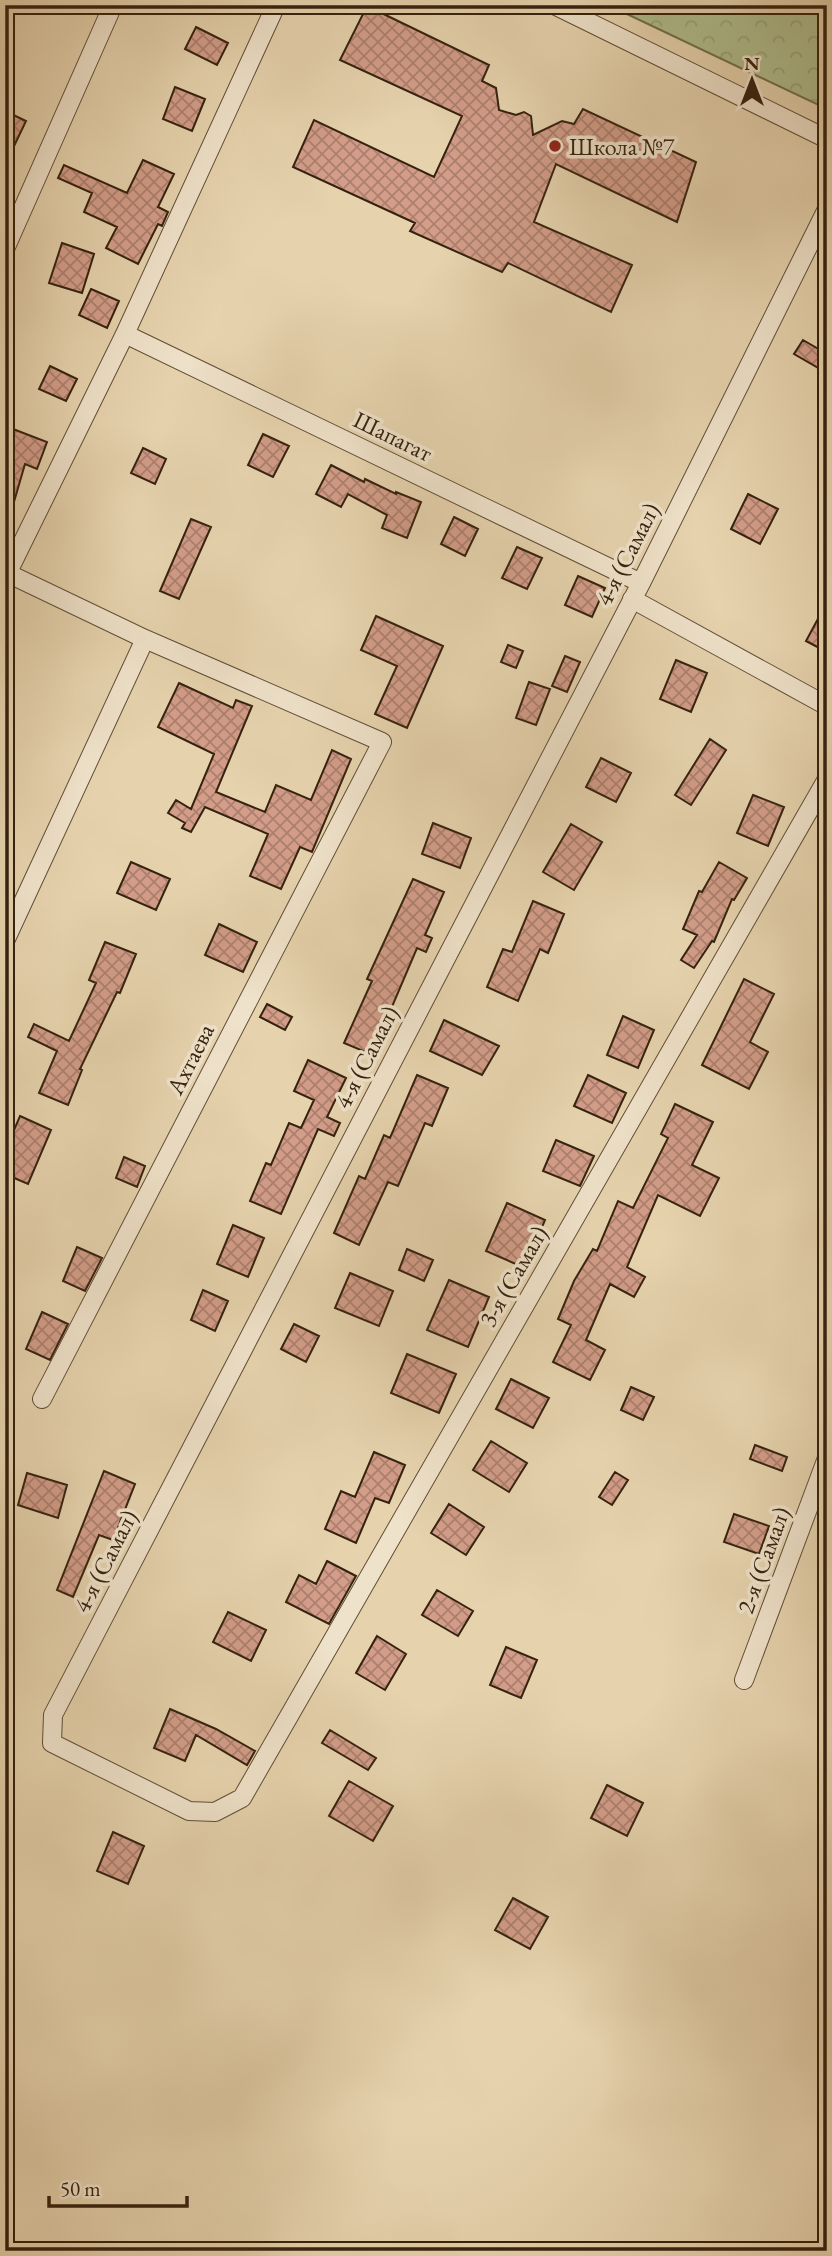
<svg xmlns="http://www.w3.org/2000/svg" width="832" height="2256" viewBox="0 0 832 2256" font-family="'EB Garamond',serif">
<defs>
<pattern id="park-crowns" width="20" height="18" patternUnits="userSpaceOnUse" patternTransform="scale(1.75)"><rect width="20" height="18" fill="#b0be8e"/><path d="M2 6a3 3 0 1 1 6 0M12 15a3 3 0 1 1 6 0" fill="none" stroke="#98a379"/></pattern>
<pattern id="building-cross-hatch" width="8" height="8" patternUnits="userSpaceOnUse" patternTransform="scale(1.75)"><rect width="8" height="8" fill="#d39d89"/><path d="M0 0l8 8M0 8l8-8" fill="none" stroke="#ac806e"/></pattern>
</defs>
<rect width="100%" height="100%" fill="#e6d3ae"/>
<filter id="stains"><feTurbulence type="fractalNoise" baseFrequency=".00286" numOctaves="4"/><feColorMatrix values="0 0 0 0 .2 0 0 0 0 .09 0 0 0 0 .02 0 0 0 .5 -.17"/></filter>
<radialGradient id="worn" r=".72"><stop offset=".6" stop-color="#630" stop-opacity="0"/><stop offset="1" stop-color="#630" stop-opacity=".3"/></radialGradient>
<path fill="url(#park-crowns)" stroke="#72704e" stroke-width="2" d="M608,5H827V109Z"/>
<path fill="url(#building-cross-hatch)" stroke="#35220e" stroke-width="2" d="M367,6L489,65L482,81L496,88L499,110L516,115L524,112L531,116L533,135L562,121L574,124L583,109L696,162L677,222L556,164L534,222L632,265L611,312L508,263L502,272L410,231L415,223L293,167L314,120L434,177L462,116L340,60Z
M196,27L228,43L217,65L185,49Z
M175,87L205,99L192,131L163,119Z
M5,111L26,121L5,165Z
M143,160L174,174L158,207L168,212L162,226L158,224L138,264L106,248L117,227L84,212L92,193L58,178L64,165L127,193Z
M62,243L94,254L82,293L49,283Z
M91,289L119,301L107,328L79,315Z
M803,340L827,354V373L794,354Z
M50,366L77,379L66,401L39,389Z
M13,429L47,442L37,469L25,464L9,519L5,518V450Z
M263,434L289,446L273,477L248,465Z
M143,448L166,459L155,484L131,473Z
M331,465L364,482L365,479L396,494V492L421,502L407,538L382,528L387,515L348,494L341,507L316,494Z
M748,494L778,509L760,544L731,529Z
M454,517L478,529L465,556L441,544Z
M191,519L211,527L179,599L160,591Z
M517,547L542,558L527,589L502,578Z
M578,576L605,588L592,617L565,605Z
M827,602V652L806,641Z
M376,616L443,646L407,728L375,714L397,666L361,650Z
M508,645L523,651L516,668L501,662Z
M565,656L580,662L567,692L552,686Z
M676,660L707,673L691,712L660,699Z
M529,682L550,689L536,725L516,718Z
M179,683L233,708L236,700L252,706L216,792L265,812L276,785L311,800L332,750L351,759L312,852L300,847L281,889L250,876L268,834L205,807L191,832L182,828L185,823L168,813L176,800L191,809L214,754L158,727Z
M710,739L726,750L691,805L675,795Z
M601,758L631,773L616,802L586,787Z
M753,795L784,807L768,846L737,833Z
M433,823L471,838L460,868L422,854Z
M571,824L602,842L574,890L543,872Z
M131,862L170,879L156,910L117,893Z
M719,862L747,878L734,900L732,899L714,942L712,941L694,968L681,960L697,935L683,929L699,891L702,892Z
M413,879L444,892L425,935L432,938L426,952L417,948L388,1016L392,1018L375,1056L344,1043L372,981L367,979Z
M533,901L564,914L548,953L540,949L518,1001L487,987L503,949L512,952Z
M219,924L257,942L243,972L205,955Z
M105,942L136,954L120,993L117,992L80,1069L82,1070L68,1105L39,1093L57,1051L28,1037L34,1024L69,1041L96,983L89,980Z
M744,979L774,994L750,1042L768,1052L749,1089L702,1065Z
M267,1004L292,1017L285,1030L260,1017Z
M623,1016L654,1030L638,1068L607,1055Z
M444,1020L499,1046L482,1075L430,1051Z
M308,1060L346,1078L327,1117L340,1123L334,1136L318,1129L281,1214L250,1201L266,1163L271,1165L289,1123L301,1128L314,1100L294,1091Z
M417,1075L448,1088L432,1126L425,1123L398,1186L388,1182L359,1245L334,1233L359,1176L365,1179L384,1135L390,1138Z
M588,1075L626,1093L612,1123L574,1106Z
M675,1104L713,1122L692,1165L719,1178L700,1216L658,1195L627,1267L645,1277L634,1297L610,1284L586,1340L605,1350L590,1380L553,1362L571,1325L558,1319L574,1281L593,1249L597,1251L618,1201L633,1208L668,1138L661,1134Z
M20,1116L51,1130L28,1184L5,1174V1151Z
M556,1140L594,1156L580,1186L543,1171Z
M124,1157L145,1166L137,1187L116,1178Z
M507,1203L545,1220L525,1268L486,1251Z
M233,1225L264,1238L248,1277L217,1264Z
M77,1247L102,1258L85,1291L63,1281Z
M407,1249L433,1260L424,1281L399,1270Z
M350,1273L393,1291L379,1326L335,1308Z
M449,1280L489,1297L468,1347L427,1330Z
M203,1290L228,1301L215,1331L191,1320Z
M42,1312L68,1324L50,1360L26,1349Z
M294,1324L319,1336L306,1362L281,1349Z
M407,1354L456,1374L439,1413L391,1393Z
M511,1379L549,1398L533,1428L496,1409Z
M631,1387L654,1397L643,1420L621,1410Z
M491,1441L527,1463L509,1492L473,1470Z
M755,1445L787,1457L782,1471L750,1459Z
M374,1452L405,1465L389,1503L375,1498L356,1543L325,1529L341,1491L355,1497Z
M104,1471L135,1484L113,1540L99,1535L73,1597L57,1590Z
M615,1472L628,1480L612,1505L599,1497Z
M27,1473L67,1485L58,1518L18,1505Z
M449,1504L484,1527L466,1555L431,1533Z
M734,1514L769,1526L759,1554L724,1542Z
M327,1561L356,1576L329,1624L286,1602L299,1575L316,1584Z
M437,1590L473,1611L458,1636L422,1615Z
M228,1612L266,1630L251,1661L213,1642Z
M377,1636L406,1654L385,1690L356,1673Z
M506,1647L537,1660L521,1698L490,1685Z
M170,1709L216,1729L255,1751L247,1765L196,1735L185,1761L154,1748Z
M330,1730L376,1758L368,1770L322,1743Z
M349,1781L393,1806L373,1841L329,1816Z
M607,1785L643,1803L627,1836L591,1818Z
M113,1832L144,1846L128,1884L97,1871Z
M513,1898L548,1917L530,1949L495,1930Z"/>
<g fill="none" stroke-linecap="round" stroke-linejoin="round">
<g stroke="#614e36" stroke-width="20">
<path id="street" d="M554,5L827,139
M827,209L641,583L53,1715L52,1743L189,1811L215,1812L242,1798L827,779
M5,249L113,5
M125,334L641,583
M7,573L145,639L382,742L42,1399
M5,578L125,334L276,5
M632,599L827,706
M5,941L145,639
M744,1680L827,1458"/>
</g>
<use href="#street" stroke="#efe2ca" stroke-width="18"/>
</g>
<circle fill="#8f2418" stroke="#efe2ca" stroke-width="2.5" cx="555" cy="146" r="7"/>
<g text-anchor="middle" dominant-baseline="central" stroke-width="7" stroke-linejoin="round" paint-order="stroke">
<g font-size="24" fill="#35220e" stroke="#efe2ca" text-anchor="start">
<text x="569" y="146">Школа №7</text>
</g>
<g font-size="24" fill="#35220e" stroke="#efe2ca">
<text transform="translate(393 436) rotate(26)">Шапагат</text>
<text transform="translate(627 554) rotate(-63)">4-я (Самал)</text>
<text transform="translate(366 1057) rotate(-63)">4-я (Самал)</text>
<text transform="translate(190 1059) rotate(-63)">Ахтаева</text>
<text transform="translate(513 1276) rotate(-60)">3-я (Самал)</text>
<text transform="translate(763 1560) rotate(-70)">2-я (Самал)</text>
<text transform="translate(105 1561) rotate(-63)">4-я (Самал)</text>
</g>
</g>
<rect width="832" height="2256" fill="none" stroke="#e6d3ae" stroke-width="28"/>
<rect x="7" y="7" width="818" height="2242" fill="none" stroke="#35220e" stroke-width="3.5"/>
<rect x="14" y="14" width="804" height="2228" fill="none" stroke="#35220e" stroke-width="2"/>
<g transform="translate(752 80)" stroke="#efe2ca" stroke-width="5" paint-order="stroke">
<path d="M0-5L12 26L0 18L-12 26Z" fill="#35220e"/>
<text y="-10" font-size="19" font-weight="bold" text-anchor="middle" fill="#35220e">N</text>
</g>
<path d="M49 2196v10h138v-10" fill="none" stroke="#35220e" stroke-width="3.5"/>
<text x="60" y="2196" font-size="21" fill="#35220e" stroke="#efe2ca" stroke-width="5" paint-order="stroke">50 m</text>
<rect width="100%" height="100%" filter="url(#stains)"/>
<rect width="100%" height="100%" fill="url(#worn)"/>
</svg>
